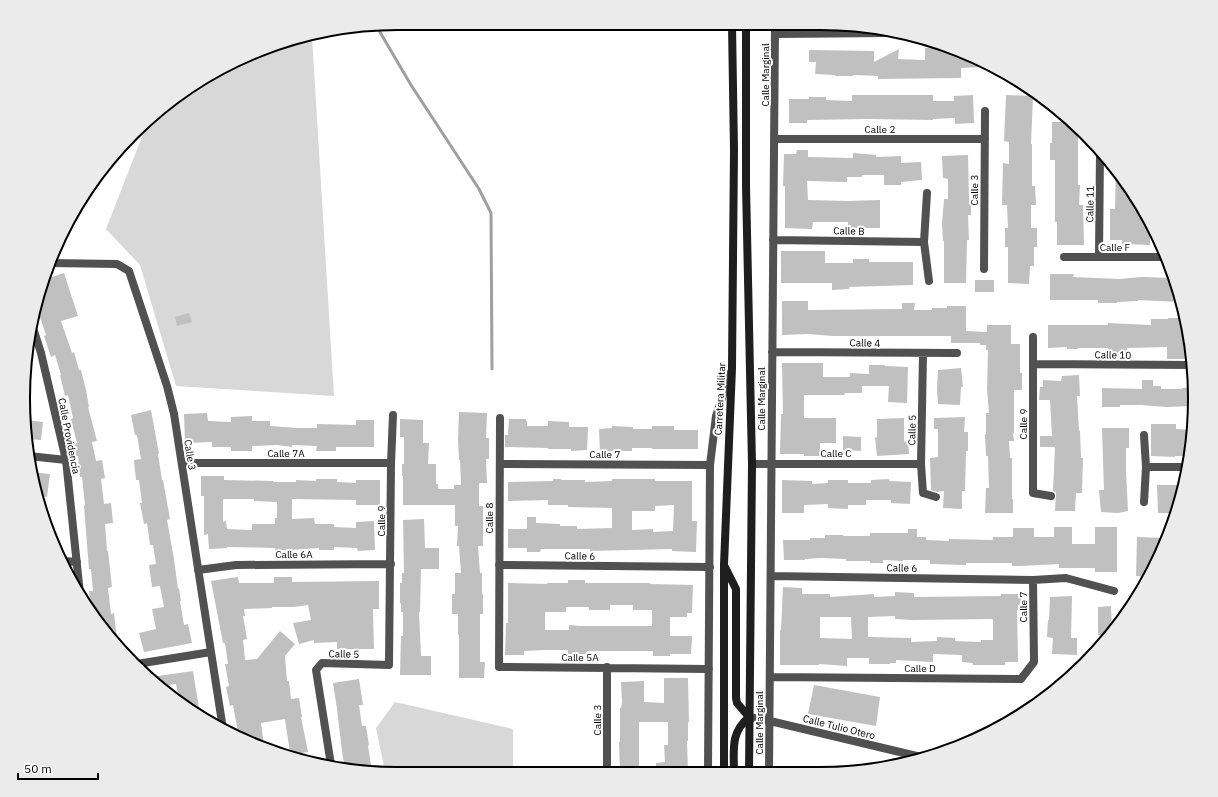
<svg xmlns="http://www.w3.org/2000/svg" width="1218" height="797" viewBox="0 0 1218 797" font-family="'IBM Plex Sans',sans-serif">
<rect width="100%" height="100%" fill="#fff"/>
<path fill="#d8d8d8" d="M312,37L334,396L176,386L140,265L106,229L145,129L190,86L278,43Z
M395,702L513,729V772L385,771L376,728Z"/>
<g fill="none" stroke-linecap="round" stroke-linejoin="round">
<path stroke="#9f9f9f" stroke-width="3" d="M377,27L411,85L479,189L491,213L492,369"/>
</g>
<path fill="#c0c0c0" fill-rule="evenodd" d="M925,48H941L981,60V67L961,68V78L878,79V76L853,75V76H835V75L815,74L816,62H809V50L874,51V62L899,49L898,59L925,60Z
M852,95H933V101H954V96L973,95L974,123L955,124V118L933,119V120L868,119L807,120V123H789V99H809V97H826V100L852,101Z
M1006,95L1033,96L1031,144H1032V186H1035L1036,205H1031V228H1037V247H1034V266H1030L1029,284L1008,283V247H1005V228H1008L1007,205H1002L1003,163L1009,164V142L1004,141Z
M1052,122H1073L1085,136H1078V185H1080L1079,205H1083L1084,245H1057V222H1055V160H1050V143H1052Z
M797,150H808V157L853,158V153L876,155V157L901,156V163L921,162L922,180L901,182V185H884V175H862V177H847V182L807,181L808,200L847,201L880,200V228H848V222H813L812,229L785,228V186H783L784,154H796Z
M968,155L969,200H971V215H968L969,240H967L966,283H944V241H943L942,223L944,199H948V179L943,178L942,156Z
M1116,168L1151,224L1150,245L1122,244V240H1110V209H1115Z
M781,251H825V263H853V259H869V262H913V285L849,287V289L832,290V283H781Z
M64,273L78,316L61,321L72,353L74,352L79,370H81L86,390L89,407H88L97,441L92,442L96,461L102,460L105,478L101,479L104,504L111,503L113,523L105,524L107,551H108L112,587L108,588L111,614L114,613L117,640L91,608L89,591H93L91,569H89L84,506L85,505L82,477H80L78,456L76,457L74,443H77L71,419L73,418L68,395L65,396L60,375H61L55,355L51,357L44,336L46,335L38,311L46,279Z
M1050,274H1074L1073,277L1119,279L1142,277L1173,278L1179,292V302L1138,300V301L1117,302V303H1098V300H1050Z
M975,280H994V292H975Z
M782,301H808V310L902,309V303H915L914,310H932V308H947V306H966V331L987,332V325H1011V344H1020V373H1022V390H1014V433H1013L1014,441H1009L1010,458H1012V499H1013V513H985L986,488H989L988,456H986L985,434H986V413H989L987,389L988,350H986V345H980V343H951V336H833L808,334L782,335Z
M189,313L192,322L177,326L175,317Z
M1168,318H1185L1190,347L1189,359H1167V347L1127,348V358H1107L1108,348H1078V349H1067V347L1048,348V325H1108V323L1151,325V319H1168Z
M782,363H823V377H850V373L869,374V365H885V366L908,367L907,403L888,402L889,386H862V393H845L844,395H804V418H836V443H820V456H804V454H780L781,414H783Z
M961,368L963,387H961L960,405L938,404L937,389L938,370Z
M1079,375L1080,396H1077L1079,431L1080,430L1081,458H1083L1082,493H1076L1075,511H1055L1056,492L1053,491L1055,447H1040V436H1052L1050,400H1039L1040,387H1043V380L1061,381L1062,376Z
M1142,380H1153V386H1161V389H1182V388L1194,387L1193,406L1166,407L1141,405H1120V407H1102V388L1142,389Z
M151,410L159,454H158L162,480H163L170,519L167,520L174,559L178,589L179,588L181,601H180L184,625L188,624L192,643L144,652L139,633L156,629L152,609L164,607L160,586L152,587L149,565L156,564L153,545H150L147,523L144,524L140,503H142L139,480H136L134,460L141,459L137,435H135L131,415Z
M459,412L487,413L486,438H489V459H486L487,483H479V506H483V546H478L480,573H482V594H483V614H480V662H485L484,678H459V635H458V614H452V594H455V573H461L459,546H457L458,526H455V505H403V476H402V464H404V437H400V419L423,420V443H429L428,464H436V484H438V489H454V485H461L460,460H459L458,439Z
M207,413L208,421L231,422V417L252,416V421H270V426L297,428H317V424L356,425V420H374V447H336V451H316L317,446L292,445V447L277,445L252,446V451H231V447H212V442L185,443L184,414Z
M965,417L964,432H968V451H966L965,491H962V509L943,508L944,491L937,492L931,490L930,458L938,457V429H934V418Z
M904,418V442L908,440L909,454L877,456L875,437L877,438V419Z
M509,419H526V421H527V426H548V421L569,422V427H588L587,450L571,451V449H548V448L505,447V435H508Z
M27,420L43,422L41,440L28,439Z
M1151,424H1176V429L1192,430V448L1190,456H1175V457L1151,456Z
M612,426L633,427V429H652V426H674V430H698V449H652V448H632V451H610V452L600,453L599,429L612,428Z
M1102,428H1129V448H1126V471L1128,511L1118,513L1101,512L1099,490H1104Z
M843,436L861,437V451L843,450Z
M30,472L50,474L47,497L39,496Z
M201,476H224V480L273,481V482H296V480L316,481V479H337V482L356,483V480H380V505H356V500L292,499V519L314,518L315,524H334V527L356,528V522L374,521L375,550L358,551L357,548L334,547V550H319V548L291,550H275V548L227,547V548L209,549L208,534L204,535V496H201ZM223,499H254V501L277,502V518H275V524H252V530L227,529L226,521L223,522Z
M553,479H561V480H585V482L612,481V479H655V481H692V521H697L696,552L672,551V549L590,551V549H541L540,552H527V548H508V529H527V517H536V523L560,524V526H577V529L612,528V508L568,507V505H548V500L508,501V482L553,481ZM674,505L673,531L653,532V529L632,530V511H655V506Z
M889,479V481L911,482L910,504L891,503V500H866V505H848V509L828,508V504L804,505V513H782V480L812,481V484L828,483V480H848V483H871V480Z
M1157,485H1183L1176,513H1158Z
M424,519L425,548H439V569H421L420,612H419L421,656H431V675H400L401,636H403V612H401V603H400V583H402V573H404L403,520Z
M1054,527H1072V544H1095V527H1117V572H1095V568H1059V564L1021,566H1012V563H966V565L930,564V560H903V561L883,560V563H870V561H846V559L820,558L805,559V560H784L783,540H810V538H825V535H843V536H870V533H908V529H917V537H926V540L949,541V539L993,540V537H1013V528H1034V537H1054Z
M1137,537L1167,538L1149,577L1136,576Z
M238,577L239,583H274V577H292V582L379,581V609H373L374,649H337V642L314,643V640L299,644L293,623L311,620L308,605L294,607H272V608L244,609L245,616H243L247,639L243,640L245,660L257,659L280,631L295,644L285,656L287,681H289L291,699L299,698L302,717H301L308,752L296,754L290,753L285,719L261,723L264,745L239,737L233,705L230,706L226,687L229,686L225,664H228L225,643H223L211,581Z
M568,580H585V583H650V584L693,585L692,613H687V617H670V636H692L691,654H670V656H653V651H587V654H568V650H545L524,651V655H505L506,623H508V583L547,584V583H568ZM610,605H633V610H652V626H579L569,625V630H545V612H566V607H589V610H610Z
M783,587L802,588V594H830V597L874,594V597L895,596V592L914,593V597L1001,596V594H1021V610H1017L1018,662H1005V665H973V663L962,662V655L933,654V662L896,660V663H890V664H869V658H847V666L819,664V665H780V630H781ZM895,616V619L913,620L993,619V640H981V642L955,641V638L937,637V641L911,642V638L868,637V617ZM820,617H851L852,639L820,638Z
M1072,596L1071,638H1077V655L1052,654L1053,638L1047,637L1048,620H1049L1050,597Z
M1111,606L1112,632L1109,635H1098V607Z
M193,671L196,690L200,714L179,700L176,684L160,686L158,676Z
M664,678H688L689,722H688V741H687L688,772H656V763L665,762L664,745H668V722H639V772H620L619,742H620V708H621L622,702L621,682L644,681V702L664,703Z
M359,679L363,705H359L362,726H366L369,745L368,746L372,771H349L345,770L342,751L337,709L333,683Z
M814,685L880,697L876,726L808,714Z"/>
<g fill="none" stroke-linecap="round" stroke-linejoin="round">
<path stroke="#737373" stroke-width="2" stroke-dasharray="1 2" stroke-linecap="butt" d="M127,146V145"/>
<path stroke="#515151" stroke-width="8" d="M775,34L890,33
M775,139H985
M927,193L924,242L929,281
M773,240L924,242
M1064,257H1166
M1099,257L1100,152
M50,263L117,264L129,271L167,386L174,414L223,729
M984,269L985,111
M34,331L41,353L66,460L80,594
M1033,337V493L1051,496
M772,352L957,353
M923,354L921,464L923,493L936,497
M1033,364L1193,365
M500,418L499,667L709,669
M1144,435L1146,467L1144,502
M29,456L66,460
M182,463H391
M500,464L710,465
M752,464H921
M1146,467H1187
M64,561L77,562
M499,565L710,567
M198,570L236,565L391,564
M771,576L1033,580L1066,578L1114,591
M137,664L211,652
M770,677L1021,679L1034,662L1033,580
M749,717L770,721L925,758
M331,765L316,670L322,663L389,665L391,463L393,415
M607,772V667
M708,773L710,465L716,416L731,372
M769,773L775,26"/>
<path stroke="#1e1e1e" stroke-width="8" d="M746,25V186L752,464L749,773
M725,567L736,589V698L737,703L749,717
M724,773V565L732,368L734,150L732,25
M734,773C734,750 730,733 749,717"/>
</g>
<g text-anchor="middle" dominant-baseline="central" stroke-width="4" stroke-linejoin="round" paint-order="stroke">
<g font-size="10" fill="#000" stroke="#fff">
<text transform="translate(765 75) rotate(-90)">Calle Marginal</text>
<text x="880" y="129">Calle 2</text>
<text transform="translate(974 190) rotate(-90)">Calle 3</text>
<text transform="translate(1090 204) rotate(-89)">Calle 11</text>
<text transform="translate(849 231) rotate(1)">Calle B</text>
<text x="1115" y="247">Calle F</text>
<text transform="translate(865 343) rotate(1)">Calle 4</text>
<text transform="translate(1113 355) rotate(1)">Calle 10</text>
<text transform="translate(720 399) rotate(-87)">Carretera Militar</text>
<text transform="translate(761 399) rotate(-90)">Calle Marginal</text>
<text transform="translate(1023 424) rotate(-90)">Calle 9</text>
<text transform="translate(912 430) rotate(-89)">Calle 5</text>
<text transform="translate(69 436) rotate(79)">Calle Providencia</text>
<text x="286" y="453">Calle 7A</text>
<text x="836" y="453">Calle C</text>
<text x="605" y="454">Calle 7</text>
<text transform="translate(190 455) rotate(81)">Calle 3</text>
<text transform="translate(489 518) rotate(-90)">Calle 8</text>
<text transform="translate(381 521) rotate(-90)">Calle 9</text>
<text x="294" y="554">Calle 6A</text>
<text transform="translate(580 556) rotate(1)">Calle 6</text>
<text transform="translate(902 568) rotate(1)">Calle 6</text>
<text transform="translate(1023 607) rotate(-90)">Calle 7</text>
<text transform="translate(344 654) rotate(1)">Calle 5</text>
<text x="580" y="657">Calle 5A</text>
<text x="920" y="668">Calle D</text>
<text transform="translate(597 720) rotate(-90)">Calle 3</text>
<text transform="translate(759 723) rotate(-90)">Calle Marginal</text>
<text transform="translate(839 727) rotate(14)">Calle Tulio Otero</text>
</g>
</g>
<path d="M0 0H1218V797H0ZM398 30H820A368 368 0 0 1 1188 398V399A368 368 0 0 1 820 767H398A368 368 0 0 1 30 399V398A368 368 0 0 1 398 30Z" fill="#ebebeb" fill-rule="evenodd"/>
<path fill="none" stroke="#000" stroke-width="2" d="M398 30H820A368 368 0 0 1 1188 398V399A368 368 0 0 1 820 767H398A368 368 0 0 1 30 399V398A368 368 0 0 1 398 30Z"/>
<path d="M18 773v6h80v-6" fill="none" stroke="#000000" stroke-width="2"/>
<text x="24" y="773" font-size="12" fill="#000000" stroke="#ffffff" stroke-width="3" paint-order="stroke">50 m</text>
</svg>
